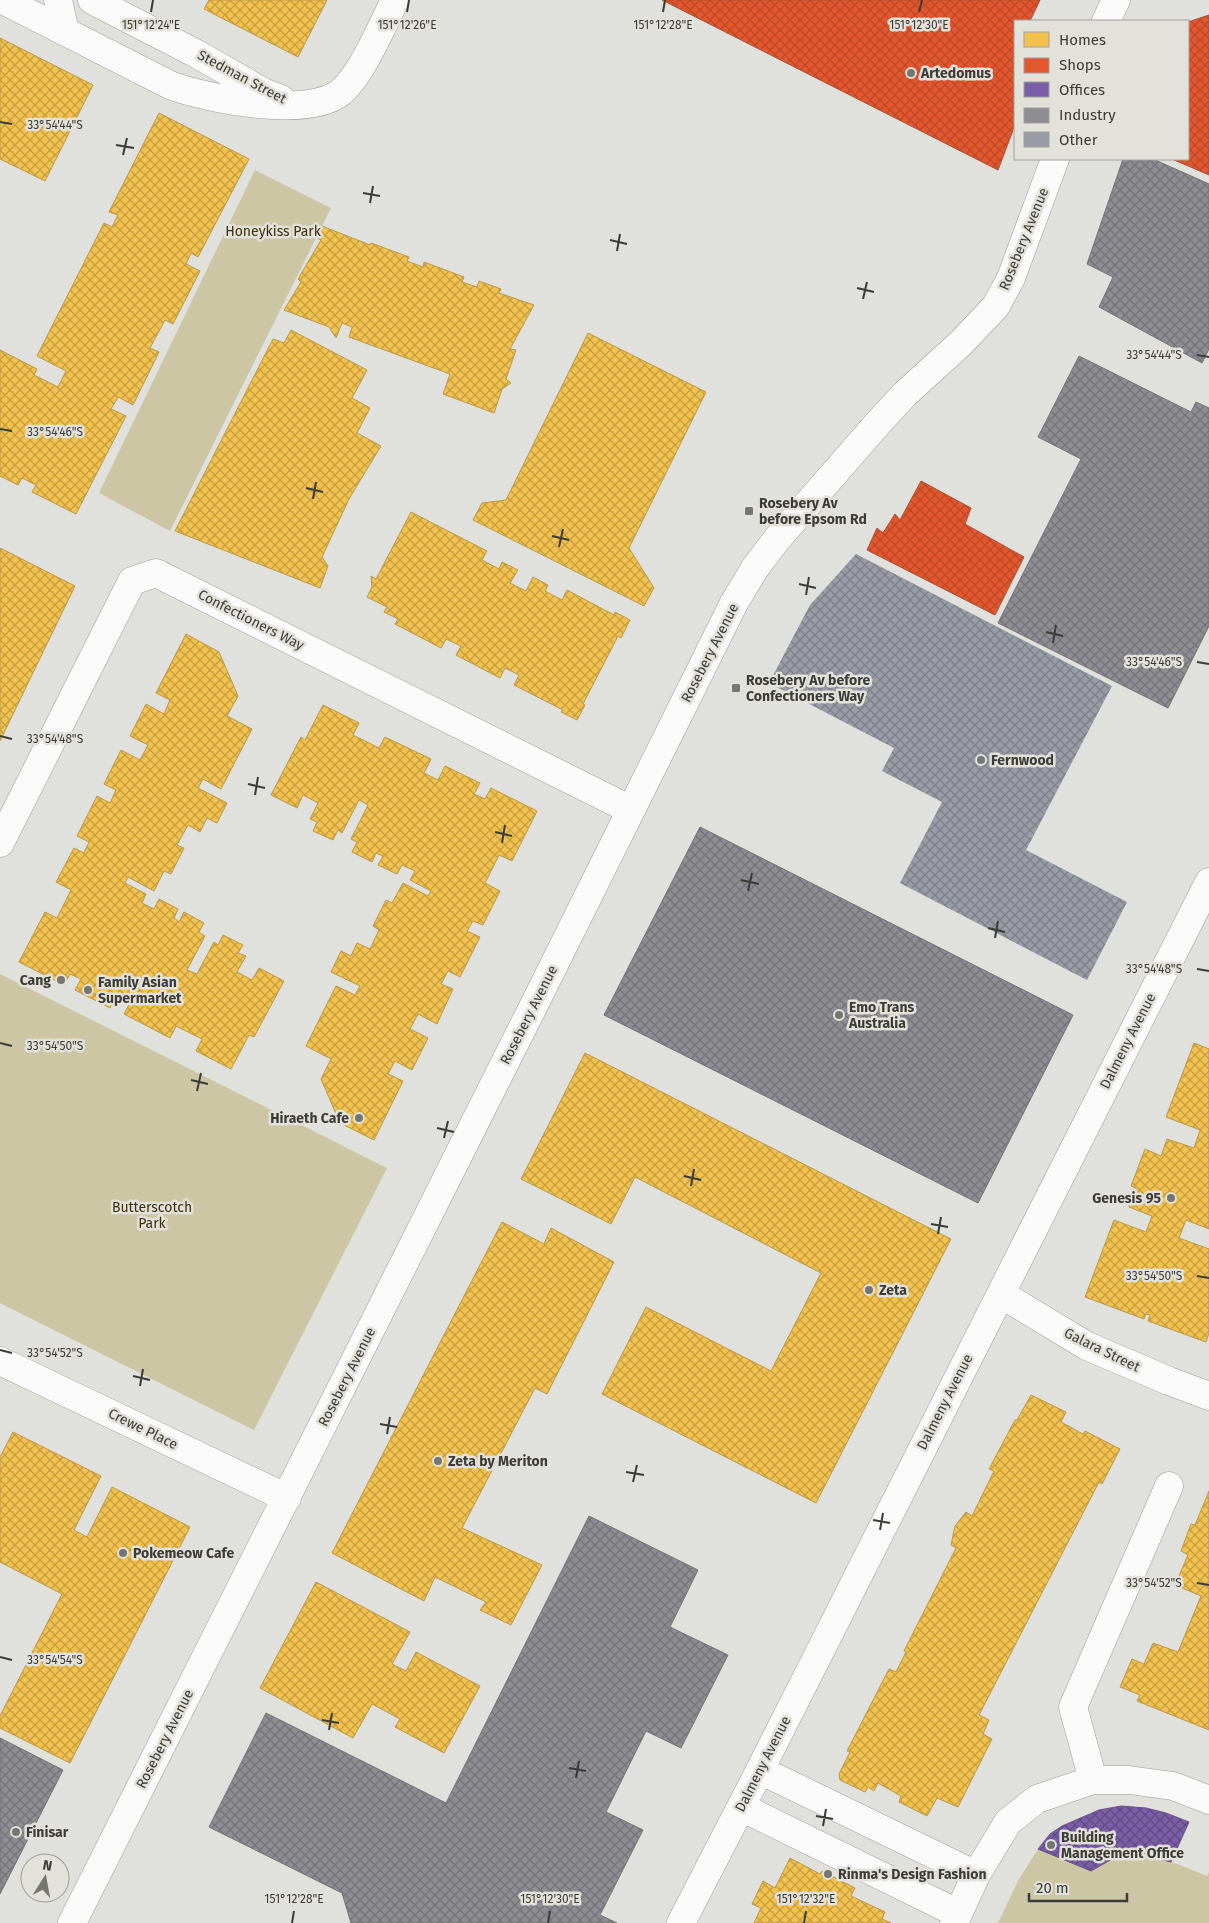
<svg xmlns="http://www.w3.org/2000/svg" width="1209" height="1923" viewBox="0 0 1209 1923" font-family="'Fira Sans',sans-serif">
<defs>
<pattern id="homes-cross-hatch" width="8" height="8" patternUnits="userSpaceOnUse" patternTransform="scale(1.25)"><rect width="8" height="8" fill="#f2c14e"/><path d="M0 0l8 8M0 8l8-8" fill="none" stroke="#c59e42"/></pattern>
<pattern id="shops-cross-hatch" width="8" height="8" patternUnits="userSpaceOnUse" patternTransform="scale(1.25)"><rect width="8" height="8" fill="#e4572e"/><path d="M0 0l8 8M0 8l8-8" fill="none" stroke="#ba4928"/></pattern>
<pattern id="offices-cross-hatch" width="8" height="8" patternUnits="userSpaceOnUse" patternTransform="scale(1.25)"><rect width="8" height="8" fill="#7b5ea7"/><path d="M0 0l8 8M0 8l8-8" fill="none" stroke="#614b82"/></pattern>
<pattern id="industry-cross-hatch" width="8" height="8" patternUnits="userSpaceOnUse" patternTransform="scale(1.25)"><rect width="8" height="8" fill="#8d8d92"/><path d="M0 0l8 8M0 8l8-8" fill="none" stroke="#747478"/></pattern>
<pattern id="building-cross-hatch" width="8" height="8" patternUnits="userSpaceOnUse" patternTransform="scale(1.25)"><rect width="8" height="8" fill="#999ba6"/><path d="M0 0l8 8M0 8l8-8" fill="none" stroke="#7e8088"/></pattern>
</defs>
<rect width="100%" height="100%" fill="#e0e0dc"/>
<path fill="#cdc6a4" d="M255,170L331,208L170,531L99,493Z
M0,974L387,1168L254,1430L0,1303Z
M1038,1849L1091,1871C1098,1867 1104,1861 1112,1859C1143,1846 1178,1865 1207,1876L1209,1872V1923H998L1018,1881Z"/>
<path fill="url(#homes-cross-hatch)" stroke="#bb9947" d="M209,0H327L298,57L204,9Z
M0,38L93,85L45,181L0,159Z
M159,113L249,159L198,257L191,253L186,264L200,271L173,324L165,320L150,348L159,352L133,405L118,397L111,409L126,416L76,514L32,492L36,485L22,478L18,485L0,476V350L37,369L34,375L58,387L66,371L37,356L104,223L112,227L118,215L109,212Z
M322,226L370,245L371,243L409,257L407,261L423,267L424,262L464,277L462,282L477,287L479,281L501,289L499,293L534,305L510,349L516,350L506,379L511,383L502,389L494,413L443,394L450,374L349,337L352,327L342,323L336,338L329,327L284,310L301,282L298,279L321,240L317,238Z
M291,330L367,370L352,398L370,408L357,433L381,446L349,499L322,557L328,566L320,588L175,531L273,339L284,343Z
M588,333L706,392L629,548L654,588L644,606L473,520L482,503L506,500Z
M411,512L487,551L482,560L499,569L502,562L518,570L510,583L526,591L533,577L548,585L545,591L562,600L567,590L614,615L615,612L630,620L621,638L618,636L583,704L585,705L577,720L561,712L563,710L514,685L519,675L505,668L500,678L456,655L461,646L446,639L441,648L395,624L398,619L384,612L387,607L367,597L372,587L371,576L376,579Z
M0,548L75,586L0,741Z
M186,634L219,652L238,696L227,716L252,729L221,789L203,779L198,788L227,803L217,823L207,818L200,832L188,825L177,845L184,848L171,874L164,871L154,891L128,877L125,883L146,894L142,903L154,909L159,899L178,909L174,918L179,922L184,912L204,923L199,932L205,936L187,970L197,974L214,942L218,945L223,935L243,945L238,953L246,956L237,972L252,980L259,968L284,981L254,1037L249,1035L231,1069L196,1051L202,1039L176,1026L170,1038L124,1014L131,1001L117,994L110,1008L75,990L81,979L70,974L64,985L19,962L45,912L57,918L71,890L56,882L74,848L84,853L89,842L77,836L97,796L110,803L116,790L104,784L121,750L140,760L148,745L130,736L146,704L164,714L170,700L156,693Z
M323,705L359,723L353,735L379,748L385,737L431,759L424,773L438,780L445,766L480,783L474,794L485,799L491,788L537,811L512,861L499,855L485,883L500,891L483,925L473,921L467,931L480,937L460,977L448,971L441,984L453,989L437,1024L418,1014L410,1029L428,1038L412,1070L395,1061L388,1074L403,1081L374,1140L340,1123L321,1079L331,1059L306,1046L336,986L355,995L360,986L331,972L341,951L351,956L357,943L370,949L379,930L373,926L386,900L392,903L403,883L428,896L431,891L410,880L415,871L402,865L397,874L378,865L383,856L376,853L372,862L352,852L357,842L351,839L368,805L359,800L342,833L338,830L333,840L313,831L317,822L310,819L318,803L303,795L297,808L271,795L301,737L305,740Z
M1194,1043L1209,1049V1229L1186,1220L1179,1238L1209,1249V1333L1206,1342L1148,1321L1150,1315L1146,1314L1144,1319L1085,1297L1114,1220L1146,1232L1152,1216L1129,1207L1136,1188L1131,1186L1145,1149L1161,1156L1167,1139L1194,1148L1200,1130L1166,1117Z
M585,1053L951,1239L816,1503L602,1394L646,1307L771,1371L821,1273L635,1177L611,1224L521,1179Z
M502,1222L544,1244L551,1228L614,1262L547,1394L535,1388L462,1528L542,1565L511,1625L480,1610L486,1602L435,1577L424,1601L332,1553Z
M1031,1395L1066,1412L1061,1422L1083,1434L1085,1431L1120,1449L1102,1484L1099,1482L979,1715L989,1720L983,1734L992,1739L958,1807L937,1798L927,1816L899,1802L901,1796L878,1783L874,1791L868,1787L865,1792L840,1780L839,1774L850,1752L847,1751L889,1669L896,1672L906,1652L904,1651L956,1548L951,1545L955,1526L966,1512L972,1516L994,1471L989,1469L1015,1420H1017Z
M13,1432L101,1476L74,1530L87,1537L112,1487L190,1527L70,1763L0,1728V1716L62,1594L0,1562V1457Z
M1209,1491V1730L1137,1701L1140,1695L1120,1687L1132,1659L1144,1664L1153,1643L1178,1652L1201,1596L1175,1585L1188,1555L1181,1551L1191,1524L1195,1525Z
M316,1582L410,1632L392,1664L406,1671L416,1652L480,1686L444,1753L395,1727L400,1719L372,1704L353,1738L260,1688Z
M790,1858L820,1874L822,1871L855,1888L851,1896L885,1912L882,1919L891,1923H754L761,1908L752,1904L763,1881L775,1888Z"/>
<path fill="url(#shops-cross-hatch)" stroke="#b14f31" d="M662,0H1040L1030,21H1015V125L998,170Z
M1209,15V175L1172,159H1188V22Z
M921,481L971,508L965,524L1024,557L995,615L867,550L877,528L883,533L895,514L900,520Z"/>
<path fill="url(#offices-cross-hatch)" stroke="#685486" d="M1121,1806L1146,1808L1166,1813L1189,1822L1171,1862L1144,1855H1128L1112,1859L1091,1871L1038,1849L1050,1834L1062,1826L1099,1810Z"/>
<path fill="url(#industry-cross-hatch)" stroke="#747477" d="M1123,159H1153L1209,184V349L1202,363L1099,307L1113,277L1087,264Z
M1079,356L1191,412L1196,402L1209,408V626L1168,708L998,623L1081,459L1038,437Z
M700,827L1073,1015L978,1203L604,1015Z
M589,1516L698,1570L670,1627L728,1655L681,1748L646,1731L606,1812L643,1830L600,1915L617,1923H351L342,1893L209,1827L266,1713L446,1803Z
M0,1738L63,1770L0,1894Z"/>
<path fill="url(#building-cross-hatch)" d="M856,554L1112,686L1026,850L1127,902L1087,980L900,883L942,802L882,771L894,748L769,683L810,605Z"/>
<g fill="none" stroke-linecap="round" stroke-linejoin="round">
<g stroke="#9d9c99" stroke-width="29">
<path id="minor" d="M3,0L172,86C210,99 308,119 341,92C362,74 382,26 395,0
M58,0L65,32
M92,0L195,53L263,92L281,99
M1106,21L1116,0
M0,843L132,581L156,573L631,810
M1001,1294L1087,1346L1169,1381L1209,1396
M0,1361L287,1498
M760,1770L976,1875
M1093,1780L1073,1707L1169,1486
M741,1807L957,1913
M72,1923L534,1005L734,603L755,568L777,539L879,422L905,394L961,343L996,306L1011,278L1055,159
M681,1923L760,1770L1209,882
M954,1923L976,1875L1008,1822L1037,1799L1093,1780H1129L1173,1786L1209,1800"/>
</g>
<use href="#minor" stroke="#fafafa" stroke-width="28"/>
</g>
<path fill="none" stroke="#3b3b38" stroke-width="2" d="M151,12L153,0M407,12L409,0M663,12L665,0M919,12L922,0M0,122L12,124M116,145L134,148M123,155L127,138M363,193L380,196M370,203L373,186M610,240L627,244M617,251L620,234M857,288L874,292M863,299L867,282M1197,355L1209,357M0,429L12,431M306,488L323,492M313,499L316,482M552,536L569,540M559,547L563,529M799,584L816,588M806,595L809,577M1046,632L1063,636M1053,643L1056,625M1197,662L1209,664M0,736L12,739M248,784L265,788M255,795L258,777M495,832L512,836M502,843L505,825M741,880L759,884M748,891L752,873M988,928L1005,932M995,938L998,921M1197,969L1209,971M0,1043L12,1046M191,1080L208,1084M197,1091L201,1073M437,1128L454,1132M444,1138L448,1121M684,1176L701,1180M691,1186L694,1169M931,1224L948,1227M938,1234L941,1217M1197,1276L1209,1278M0,1350L12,1353M133,1376L150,1380M140,1386L143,1369M380,1424L397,1427M387,1434L390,1417M626,1472L644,1475M633,1482L637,1465M873,1520L890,1523M880,1530L883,1513M1197,1583L1209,1585M0,1657L12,1660M322,1720L339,1723M329,1730L332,1713M569,1768L586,1771M576,1778L579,1761M816,1816L833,1819M823,1826L826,1809M292,1923L294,1911M548,1923L550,1911M804,1923L806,1911"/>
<g fill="#757571" stroke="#e2e1da" stroke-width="2">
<circle cx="911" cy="73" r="5"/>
<rect x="744" y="506" width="10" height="10" rx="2.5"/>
<rect x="731" y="683" width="10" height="10" rx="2.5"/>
<circle cx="981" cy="760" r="5"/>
<circle cx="61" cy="980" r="5"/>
<circle cx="88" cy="990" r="5"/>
<circle cx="839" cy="1015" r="5"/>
<circle cx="359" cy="1118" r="5"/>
<circle cx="1171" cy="1198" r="5"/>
<circle cx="869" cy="1290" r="5"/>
<circle cx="438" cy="1461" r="5"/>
<circle cx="123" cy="1553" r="5"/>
<circle cx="16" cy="1832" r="5"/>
<circle cx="1051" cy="1845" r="5"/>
<circle cx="828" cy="1874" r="5"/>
</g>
<g text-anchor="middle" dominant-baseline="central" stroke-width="5" stroke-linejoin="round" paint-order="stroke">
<g font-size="14" font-weight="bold" fill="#3b3b38" stroke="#e2e1da" text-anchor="start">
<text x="921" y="73">Artedomus</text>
<text x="759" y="503">Rosebery Av<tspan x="759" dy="16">before Epsom Rd</tspan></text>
<text x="746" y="680">Rosebery Av before<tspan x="746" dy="16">Confectioners Way</tspan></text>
<text x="991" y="760">Fernwood</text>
<text x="51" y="980" text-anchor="end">Cang</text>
<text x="98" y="982">Family Asian<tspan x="98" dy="16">Supermarket</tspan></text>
<text x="849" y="1007">Emo Trans<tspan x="849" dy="16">Australia</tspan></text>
<text x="349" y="1118" text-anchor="end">Hiraeth Cafe</text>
<text x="1161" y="1198" text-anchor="end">Genesis 95</text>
<text x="879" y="1290">Zeta</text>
<text x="448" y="1461">Zeta by Meriton</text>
<text x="133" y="1553">Pokemeow Cafe</text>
<text x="26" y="1832">Finisar</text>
<text x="1061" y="1837">Building<tspan x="1061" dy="16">Management Office</tspan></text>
<text x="838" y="1874">Rinma's Design Fashion</text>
</g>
<g font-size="14" fill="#3b3b38" stroke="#e2e1da">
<text transform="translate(242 77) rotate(28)">Stedman Street</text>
<text transform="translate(1024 239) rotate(-68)">Rosebery Avenue</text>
<text transform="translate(251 620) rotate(27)">Confectioners Way</text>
<text transform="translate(710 653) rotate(-63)">Rosebery Avenue</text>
<text transform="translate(529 1015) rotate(-63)">Rosebery Avenue</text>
<text transform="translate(1128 1041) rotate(-63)">Dalmeny Avenue</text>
<text transform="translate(1102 1350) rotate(26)">Galara Street</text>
<text transform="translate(347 1377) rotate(-63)">Rosebery Avenue</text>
<text transform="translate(945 1402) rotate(-63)">Dalmeny Avenue</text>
<text transform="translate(143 1429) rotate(26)">Crewe Place</text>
<text transform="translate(165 1739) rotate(-63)">Rosebery Avenue</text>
<text transform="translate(763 1764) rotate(-63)">Dalmeny Avenue</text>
</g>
<g font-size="14" fill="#3b310b" stroke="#e2e1da">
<text x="273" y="231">Honeykiss Park</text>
<text x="152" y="1207">Butterscotch<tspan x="152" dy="16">Park</tspan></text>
</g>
</g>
<g font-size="12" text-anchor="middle" fill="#3b3b38" stroke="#e2e1da" stroke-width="5" stroke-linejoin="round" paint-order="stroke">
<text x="151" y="29">151°12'24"E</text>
<text x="407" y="29">151°12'26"E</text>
<text x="663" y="29">151°12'28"E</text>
<text x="919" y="29">151°12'30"E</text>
<text x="55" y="129">33°54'44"S</text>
<text x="1154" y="359">33°54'44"S</text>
<text x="55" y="436">33°54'46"S</text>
<text x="1154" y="666">33°54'46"S</text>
<text x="55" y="743">33°54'48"S</text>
<text x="1154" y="973">33°54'48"S</text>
<text x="55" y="1050">33°54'50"S</text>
<text x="1154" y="1280">33°54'50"S</text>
<text x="55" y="1357">33°54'52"S</text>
<text x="1154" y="1587">33°54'52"S</text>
<text x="55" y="1664">33°54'54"S</text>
<text x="294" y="1903">151°12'28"E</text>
<text x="550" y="1903">151°12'30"E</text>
<text x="806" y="1903">151°12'32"E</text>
</g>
<rect x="1014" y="20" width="175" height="140" fill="#e2e1da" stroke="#9f9f99"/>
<rect x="1024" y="32" width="25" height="15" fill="#f2c14e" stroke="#9f9f99"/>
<text x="1059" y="45" font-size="15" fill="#3b3b38">Homes</text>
<rect x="1024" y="58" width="25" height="15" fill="#e4572e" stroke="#9f9f99"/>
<text x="1059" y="70" font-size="15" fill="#3b3b38">Shops</text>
<rect x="1024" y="82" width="25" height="15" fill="#7b5ea7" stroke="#9f9f99"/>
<text x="1059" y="95" font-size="15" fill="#3b3b38">Offices</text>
<rect x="1024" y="108" width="25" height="15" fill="#8d8d92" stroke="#9f9f99"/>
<text x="1059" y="120" font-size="15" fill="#3b3b38">Industry</text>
<rect x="1024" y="132" width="25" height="15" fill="#999ba6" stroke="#9f9f99"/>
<text x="1059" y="145" font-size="15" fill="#3b3b38">Other</text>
<g transform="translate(45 1878) rotate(11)"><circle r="24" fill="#e2e1da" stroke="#9f9f99"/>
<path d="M0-4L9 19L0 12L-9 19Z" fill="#757571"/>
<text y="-8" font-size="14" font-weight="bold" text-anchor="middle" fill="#3b3b38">N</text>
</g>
<path d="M1029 1893v8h98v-8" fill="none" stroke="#3b3b38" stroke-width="2.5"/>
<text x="1036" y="1893" font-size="15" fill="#3b3b38" stroke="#e2e1da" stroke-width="4" paint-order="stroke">20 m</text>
</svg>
